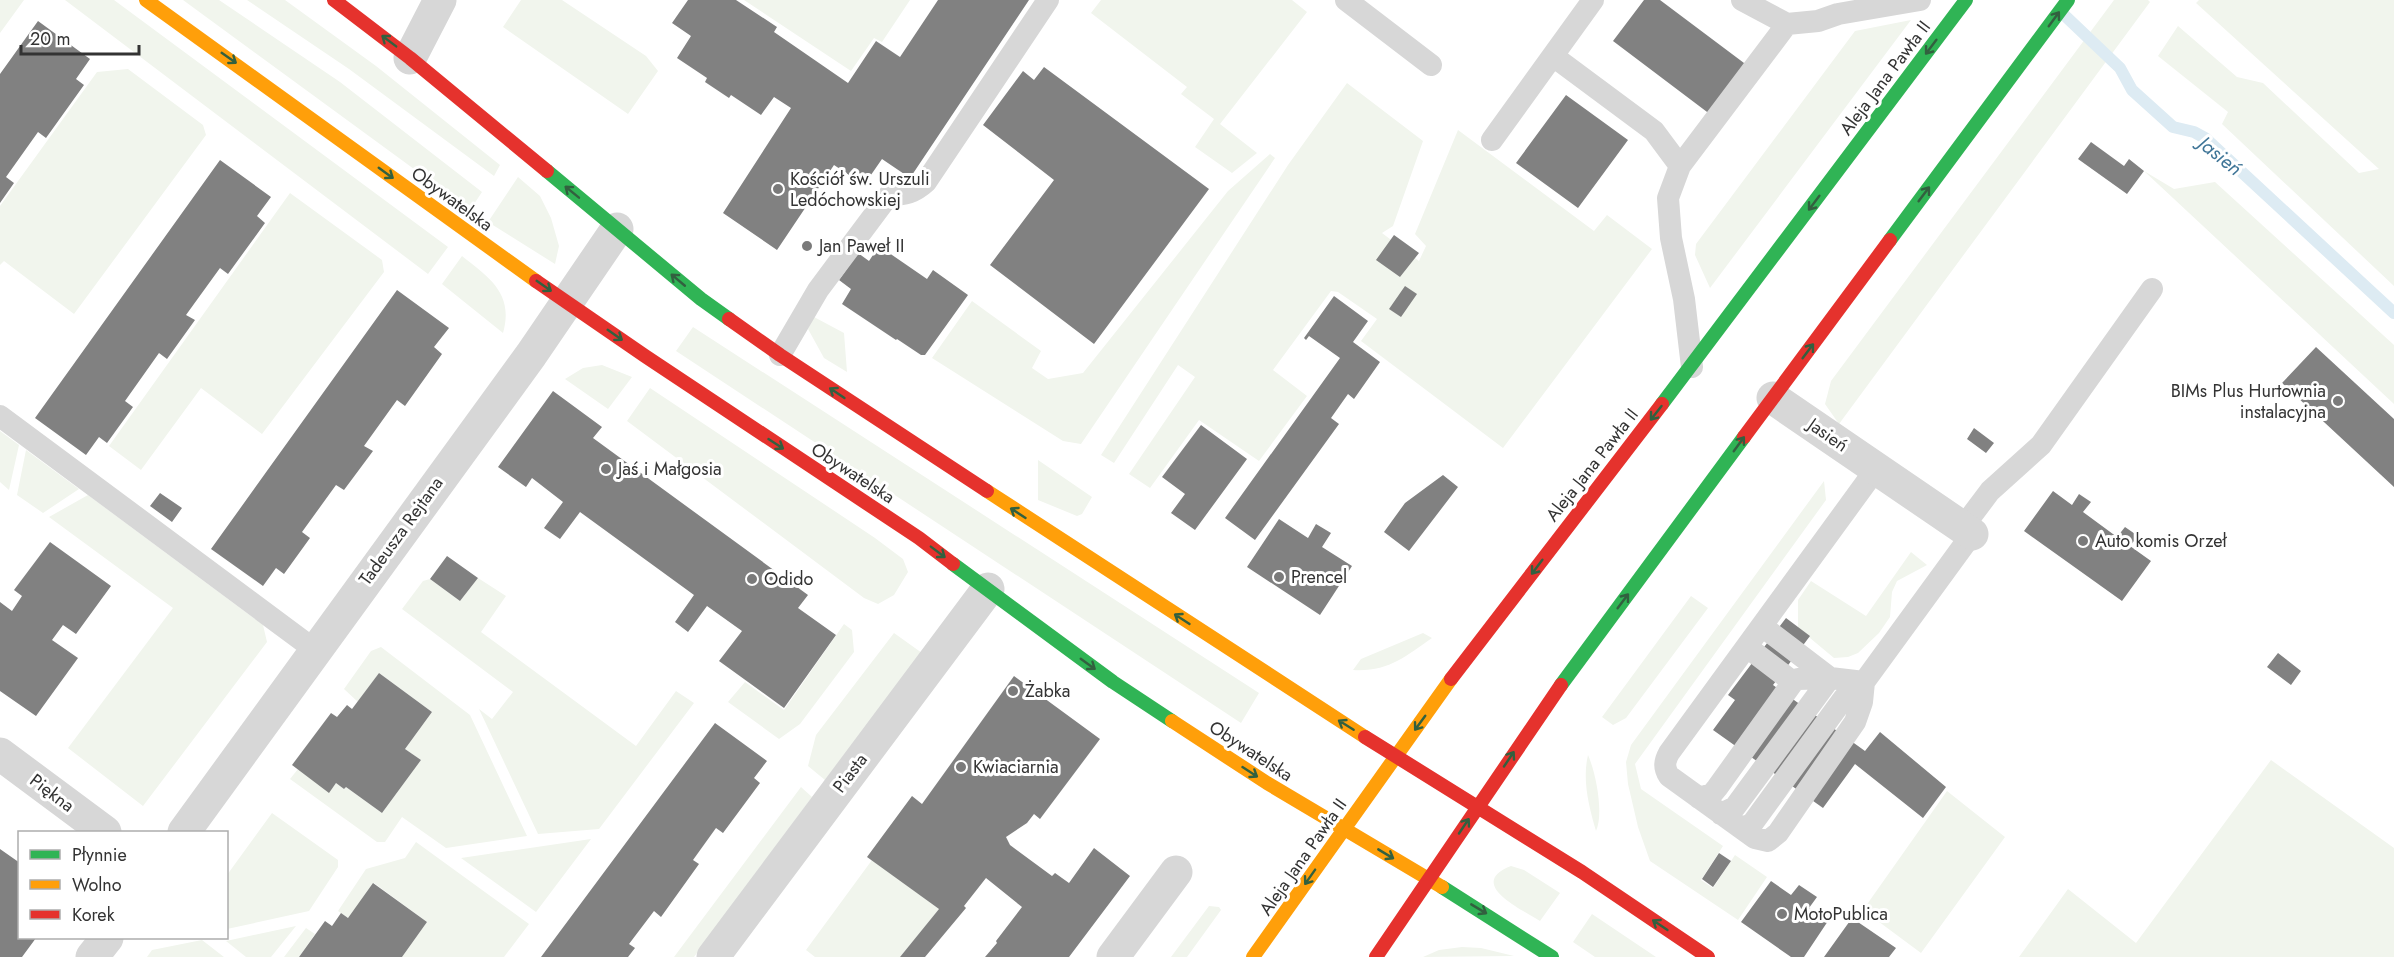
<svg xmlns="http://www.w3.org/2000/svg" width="2394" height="957" viewBox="0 0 2394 957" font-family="Jost,sans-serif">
<rect width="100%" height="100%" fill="#fff"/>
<path fill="#f1f5ed" d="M0,0H24L0,33Z
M65,0H114L448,247L428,274Z
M183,0H219L340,82L482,192L470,210Z
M247,0H285L376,66L500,165L494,176L349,69Z
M521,0H562L646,56L658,71L628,114L503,27Z
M744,0H910L882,42L874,38L851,71Z
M1101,0H1292L1307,12L1220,124L1257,153L1232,173L1195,147L1214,119L1181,94L1187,87L1091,13Z
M2114,0H2148L2150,2L1839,424L1825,404L1831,381Z
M2199,0H2394V286L2222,124L2228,112L2158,56L2178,26L2237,77L2263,83L2359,173L2379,169L2196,3Z
M1911,20L1710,288L1695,255L1696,244L1855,31Z
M128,69L203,125L206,135L74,314L4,261L0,265V206L97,72Z
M1347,83L1423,141L1393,226L1382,233L1419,261L1426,246L1415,234L1458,130L1594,231L1607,215L1652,249L1503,448L1361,341L1377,319L1338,292L1331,291L1273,370L1307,396L1259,461L1199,420L1150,488L1129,474L1195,377L1178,365L1114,463L1101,455L1288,165Z
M1270,154L1275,158L1081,444L1063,441L932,358L972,301L1041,351L1032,368L1048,379L1083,373L1228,191Z
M2144,171L2174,189L2215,182L2394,345V404Z
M518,177L540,196L551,218L559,246L555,264L488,222Z
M290,193L382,260L384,272L262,434L201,388L141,470L109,446Z
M462,256C490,278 514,294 503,333L442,284Z
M814,317L844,333L847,372L824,358L808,329Z
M693,327L1259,693L1241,723L676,351Z
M602,365L632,377L608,409L565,379L583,368Z
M650,388L875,538L903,559L908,572L894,595L878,604L864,598L627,421Z
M0,431L19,445L9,490L0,482Z
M26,450L79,489L43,513L17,495Z
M1038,460L1092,497L1082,514L1077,516L1038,500Z
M1824,481L1826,500L1635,764L1641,789L1723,846L1701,880L1713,888L1735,855L1767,877L1738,920L1650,861L1638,827L1628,784L1626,762L1631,745Z
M88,495L263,625L267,642L143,806L68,748L173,608L49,517Z
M1911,552L1927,565L1897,581L1892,592L1890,617L1879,633L1858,653L1848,657L1834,658L1798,628V600L1811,581L1866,616Z
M478,578L506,596L481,632L636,746L676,691L694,703L599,829L538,834L479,709L492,719L513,692L402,609L423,581L430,579L460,601Z
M1691,596L1708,608L1626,718L1613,725L1602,717Z
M844,624L852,630L854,652L800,724L779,739L728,702L745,682L784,710Z
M894,633L922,653L825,780L808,766L816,735Z
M1423,633L1432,638C1405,657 1388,672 1353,670L1361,659Z
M381,647L470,715L527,836L446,848L402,817L385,842H377L290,779L298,769L329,792L336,783L344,789L346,787L382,813L421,760L405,749L432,712L379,673L358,702L344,689L371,651Z
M1588,755C1596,773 1604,814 1596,831C1589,807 1582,780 1588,755Z
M2271,760L2394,848V957H2019L2068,889L2136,943Z
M801,787L812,797L694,957H674Z
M1947,791L2005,837L1921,953L1863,910Z
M272,813L338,860V867L309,911L227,929V875Z
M591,839L536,912L461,858Z
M416,842L529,924L504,957H402L427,922L374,883L348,918L338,911L366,869L405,858Z
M872,860L939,909L900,957H815L806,950Z
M1511,866L1524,870L1560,893L1540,921C1523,910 1465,884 1511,866Z
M1209,906L1219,907L1221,910L1187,957H1171Z
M1592,914L1656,957H1595L1573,942Z
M296,926L271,957H246L226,941Z
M306,928L315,934L299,957H284Z
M202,940L224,957H147L152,950Z
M1462,947L1481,948L1514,956L1423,957L1439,950Z"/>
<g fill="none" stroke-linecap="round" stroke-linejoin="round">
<path stroke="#ddebf3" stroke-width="12" d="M2060,11L2120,68L2132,90L2173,127L2194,132L2205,138L2394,313"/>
</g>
<path fill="#818181" d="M688,0H736L777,27L774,32L848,83L876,41L900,57L938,0H1029L910,178L882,159L864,185L834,165L777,250L723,213L791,108L774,97L761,115L731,95L729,98L705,82L707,78L677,58L691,36L672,23Z
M1644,0H1660L1756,72L1719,121L1613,41Z
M38,21L90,59L76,79L84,85L46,138L38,132L6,177L14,183L0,203V74Z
M1044,67L1209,189L1094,344L990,265L1054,180L983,125L1023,71L1034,80Z
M1566,95L1628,140L1578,208L1516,163Z
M2091,142L2124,166L2129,159L2144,171L2127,194L2078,159Z
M220,160L271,197L257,216L265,223L228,274L220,268L186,315L195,320L167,359L159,353L125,401L133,407L107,443L99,437L86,455L35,418Z
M1394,235L1419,253L1400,277L1376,260Z
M879,246L927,279L933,270L968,295L925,355H921L897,339L896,340L842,304L851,289L839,280L858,253L869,261Z
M1405,286L1417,294L1401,317L1389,309Z
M397,290L449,328L434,347L442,354L405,406L397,400L364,446L373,451L344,490L336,485L302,532L310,538L284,574L276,568L263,586L211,549Z
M1334,296L1368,321L1353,342L1380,362L1354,399L1348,394L1331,418L1339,424L1255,540L1225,518L1340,358L1309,336L1306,340L1304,338Z
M2316,347L2394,419V487L2282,383Z
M553,391L602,427L593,438L808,595L798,608L836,635L784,708L719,661L742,631L707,606L688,632L675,622L694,595L580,512L560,539L544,528L563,502L532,478L526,487L498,467Z
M1201,425L1247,459L1195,530L1171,513L1185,494L1162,477Z
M1974,428L1994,443L1986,453L1967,439Z
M1443,475L1458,487L1409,551L1384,532L1405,503Z
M2053,491L2072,505L2079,494L2091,502L2083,512L2117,537L2125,527L2138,536L2130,546L2151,561L2122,601L2024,531Z
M160,493L182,508L172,522L150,506Z
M1279,519L1308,538L1316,524L1331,533L1322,547L1352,566L1320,615L1247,567Z
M50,542L111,586L76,634L63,625L52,640L78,658L36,716L0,691V602L12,611L22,596L14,590Z
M447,556L478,578L460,601L430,579Z
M1786,618L1810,636L1773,685L1865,751L1880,732L1946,787L1923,818L1855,764L1823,808L1713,730L1735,700L1728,695Z
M2278,653L2301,671L2291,685L2267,667Z
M379,673L432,712L405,749L421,760L382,813L346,787L344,789L336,783L329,793L292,765L331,713L337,717L347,705L352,709Z
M1014,676L1100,739L1040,819L1034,814L1027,823L1006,837L1010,845L1052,876L1055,873L1069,883L1094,848L1130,876L1069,957H985L997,943L996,941L1022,907L986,878L964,906L966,908L925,957H900L939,909L867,857L912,796L922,804Z
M715,723L767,761L754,778L760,783L723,833L716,828L693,860L699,864L661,917L654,911L629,944L635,948L628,957H541Z
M0,849L20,863V938H36L22,957H0Z
M1719,853L1731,861L1713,887L1702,879Z
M1771,881L1791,895L1799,885L1817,897L1809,908L1828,921L1804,957H1791L1741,922Z
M373,883L427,922L402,957H299L325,921L332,926L341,913L348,918Z
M1852,918L1896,948L1889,957H1824Z"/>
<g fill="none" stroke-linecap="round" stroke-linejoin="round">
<path stroke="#d7d7d7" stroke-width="22" d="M1346,0L1431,65
M1742,0L1787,24L1818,21L1838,14L1920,0
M1553,56L1654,131L1680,166L1668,198L1671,238L1684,299L1692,367
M1492,140L1593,0
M1680,166L1787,24
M780,355L818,290L889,195C905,195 914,193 926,182L1048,0
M0,416L315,650
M1963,527L1990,491L2041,445L2152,289
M1762,626L1830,678
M1747,647L1793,682
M1864,682L1862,702L1855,722L1778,833L1768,841L1755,838L1669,776C1664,768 1664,762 1669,753L1876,469
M1699,798L1712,794L1717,788L1793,682L1798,679L1830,678
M1721,814L1735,807L1830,678L1864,682
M1741,828L1752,824L1844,698L1864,682L1972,534"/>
<path stroke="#d7d7d7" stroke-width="33" d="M410,58L440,0
M1773,398L1972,534
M0,754L105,832
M184,832L531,355L617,229
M92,957L107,938
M713,957L988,589
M1113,957L1176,872"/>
<path stroke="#30b455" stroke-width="14" d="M547,171L701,299L729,319
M1890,240L2068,0
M1662,404L1966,0
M953,564L1113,682L1172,721
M1561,685L1744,437
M1442,887L1552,957"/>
<path stroke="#ff9f0a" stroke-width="14" d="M146,0L536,281
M987,491L1365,737
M1172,721L1267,783L1442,887
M1253,957L1451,679"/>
<path stroke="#e5322d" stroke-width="14" d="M334,0L410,58L547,171
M536,281L645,356L919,538L953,564
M729,319L780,355L987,491
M1744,437L1890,240
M1451,679L1662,404
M1365,737L1582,872L1708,957
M1376,957L1561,685"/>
</g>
<defs><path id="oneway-shaft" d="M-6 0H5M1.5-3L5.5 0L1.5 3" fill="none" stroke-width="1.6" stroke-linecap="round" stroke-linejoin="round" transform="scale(1.5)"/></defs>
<g stroke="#32603f">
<use href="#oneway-shaft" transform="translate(2054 19) rotate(-54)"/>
<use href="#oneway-shaft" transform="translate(389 41) rotate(-143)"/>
<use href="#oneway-shaft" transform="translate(1931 47) rotate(127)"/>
<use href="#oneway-shaft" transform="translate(229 58) rotate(35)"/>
<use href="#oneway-shaft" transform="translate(386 173) rotate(36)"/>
<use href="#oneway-shaft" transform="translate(572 192) rotate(-141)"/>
<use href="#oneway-shaft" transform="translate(1924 194) rotate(-53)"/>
<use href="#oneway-shaft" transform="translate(1814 203) rotate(127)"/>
<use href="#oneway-shaft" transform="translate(678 280) rotate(-140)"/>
<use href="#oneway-shaft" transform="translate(544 286) rotate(35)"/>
<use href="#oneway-shaft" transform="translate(615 335) rotate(35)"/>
<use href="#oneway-shaft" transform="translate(1808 351) rotate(-53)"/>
<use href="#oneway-shaft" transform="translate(837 393) rotate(-146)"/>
<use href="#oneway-shaft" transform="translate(1656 413) rotate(128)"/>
<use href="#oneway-shaft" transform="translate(776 444) rotate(33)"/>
<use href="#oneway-shaft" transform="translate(1739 444) rotate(-54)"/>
<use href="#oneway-shaft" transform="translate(1018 513) rotate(-147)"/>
<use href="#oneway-shaft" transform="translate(938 552) rotate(37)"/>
<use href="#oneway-shaft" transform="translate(1537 567) rotate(127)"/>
<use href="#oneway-shaft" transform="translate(1623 601) rotate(-53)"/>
<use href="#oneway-shaft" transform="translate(1182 619) rotate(-147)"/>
<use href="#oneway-shaft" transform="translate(1088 664) rotate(36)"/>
<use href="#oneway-shaft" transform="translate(1420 723) rotate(126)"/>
<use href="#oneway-shaft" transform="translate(1346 725) rotate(-148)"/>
<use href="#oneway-shaft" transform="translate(1509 759) rotate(-56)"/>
<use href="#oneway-shaft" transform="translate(1250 772) rotate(33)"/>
<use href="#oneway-shaft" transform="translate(1464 826) rotate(-56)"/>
<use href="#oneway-shaft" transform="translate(1386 854) rotate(31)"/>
<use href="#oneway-shaft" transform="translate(1310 877) rotate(125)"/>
<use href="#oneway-shaft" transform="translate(1479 909) rotate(31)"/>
<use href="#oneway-shaft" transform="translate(1660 925) rotate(-146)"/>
</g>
<g fill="#7a7a7a" stroke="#fff" stroke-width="2">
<circle cx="778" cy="189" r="6"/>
<circle cx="807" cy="246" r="6"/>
<circle cx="2338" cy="401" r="6"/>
<circle cx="606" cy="469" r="6"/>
<circle cx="2083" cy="541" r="6"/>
<circle cx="1279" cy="577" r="6"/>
<circle cx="752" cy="579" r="6"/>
<circle cx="1013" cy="691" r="6"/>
<circle cx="961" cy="767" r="6"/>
<circle cx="1782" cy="914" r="6"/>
</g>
<g text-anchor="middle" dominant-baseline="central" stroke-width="6" stroke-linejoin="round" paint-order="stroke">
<g font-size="18" fill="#333" stroke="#fff">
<text transform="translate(1885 78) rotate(-53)">Aleja Jana Pawła II</text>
<text transform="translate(452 199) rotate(36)">Obywatelska</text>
<text transform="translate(1828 435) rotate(35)">Jasień</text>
<text transform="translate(1592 465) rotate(-52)">Aleja Jana Pawła II</text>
<text transform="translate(853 473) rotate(33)">Obywatelska</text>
<text transform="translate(401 531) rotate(-54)">Tadeusza Rejtana</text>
<text transform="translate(1251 751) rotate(33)">Obywatelska</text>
<text transform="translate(850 773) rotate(-53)">Piasta</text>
<text transform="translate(52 793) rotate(37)">Piękna</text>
<text transform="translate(1303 857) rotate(-55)">Aleja Jana Pawła II</text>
</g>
<g font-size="18" fill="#333" stroke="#fff" text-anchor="start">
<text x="790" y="179">Kościół św. Urszuli<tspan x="790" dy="21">Ledóchowskiej</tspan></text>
<text x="819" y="246">Jan Paweł II</text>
<text x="2326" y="391" text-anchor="end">BIMs Plus Hurtownia<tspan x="2326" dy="21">instalacyjna</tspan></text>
<text x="618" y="469">Jaś i Małgosia</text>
<text x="2095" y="541">Auto komis Orzeł</text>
<text x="1291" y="577">Prencel</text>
<text x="764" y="579">Odido</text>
<text x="1025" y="691">Żabka</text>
<text x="973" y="767">Kwiaciarnia</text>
<text x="1794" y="914">MotoPublica</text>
</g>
<g font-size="20" font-style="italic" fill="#3f7597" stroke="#fff">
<text transform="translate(2220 156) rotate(39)">Jasień</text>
</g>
</g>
<rect x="18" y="831" width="210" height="108" fill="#ffffff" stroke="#adadad" stroke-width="1.5"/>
<rect x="30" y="850" width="30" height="9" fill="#30b455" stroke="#adadad" stroke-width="1.5"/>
<text x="72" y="861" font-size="18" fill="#333333">Płynnie</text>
<rect x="30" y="880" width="30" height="9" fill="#ff9f0a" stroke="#adadad" stroke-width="1.5"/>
<text x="72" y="891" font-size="18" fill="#333333">Wolno</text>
<rect x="30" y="910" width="30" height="9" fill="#e5322d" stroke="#adadad" stroke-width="1.5"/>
<text x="72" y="921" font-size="18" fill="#333333">Korek</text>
<path d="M21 45v9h118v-9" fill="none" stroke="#333333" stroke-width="3"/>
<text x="30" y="45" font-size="18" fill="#333333" stroke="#ffffff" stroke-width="4.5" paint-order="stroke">20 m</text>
</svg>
